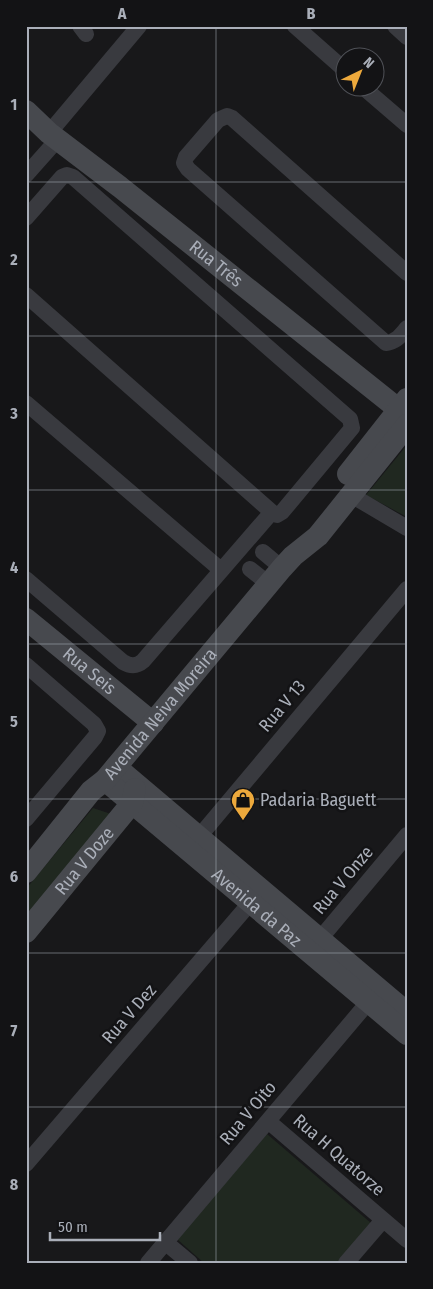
<svg xmlns="http://www.w3.org/2000/svg" width="433" height="1289" viewBox="0 0 433 1289" font-family="'Fira Sans Condensed',sans-serif">
<rect width="100%" height="100%" fill="#18181a"/>
<path fill="#202820" d="M407,445V517L366,495Z
M93,808L114,815L26,918V889Z
M267,1134L371,1223L337,1263H204L177,1239Z"/>
<g fill="none" stroke-linecap="round" stroke-linejoin="round">
<path stroke="#393a3f" stroke-width="16" d="M80,26L86,34
M295,26L346,71
M395,26L407,37
M364,88L407,125
M49,133L139,26
M26,175L58,139
M26,218L62,177L67,175L73,177L350,419L352,428L282,512L277,515L274,514L26,295
M407,273L232,118L227,116L218,120L186,157L184,163L188,169L386,343C396,342 400,336 407,328
M26,403L221,570
M351,495L407,528
M263,552L282,568
M250,569L269,584
M26,579L123,662C130,666 136,667 143,661L271,513
M26,665L94,724L98,731L95,737L26,819
M193,844L407,589
M314,946L407,835
M268,1121L407,1240
M26,1164L257,895
M165,1242L190,1263
M148,1263L376,993
M346,1263L383,1220"/>
<g stroke="#47494e" stroke-width="22">
<path id="s1" d="M26,111L49,133L120,187L407,416"/>
<path d="M348,474L407,399"/>
<path id="s2" d="M26,619L153,723"/>
<path d="M116,767L407,1013"/>
<path id="s3" d="M105,780L407,1034"/>
<path id="s4" d="M26,872L91,791L105,780L282,568L293,556L318,536L407,425"/>
<path id="s5" d="M26,932L132,803L135,789"/>
</g>
</g>
<path fill="none" stroke="#aaafb9" stroke-width="1" stroke-opacity="0.55" d="M216,26V1263M26,182H407M26,336H407M26,490H407M26,644H407M26,799H407M26,953H407M26,1107H407"/>
<defs>
<g id="shop-pin" transform="scale(1.25)"><path d="M0 17L-7.5 6A9.5 9.5 0 1 1 7.5 6Z" fill="#eda93c" stroke="#131315"/><path d="M-5-2.5h2.3a2.7 3.5 0 0 1 5.4 0H5L5.5 6h-11ZM-1.5-2.5h3a1.5 2.3 0 0 0-3 0Z" fill="#111"/></g>
</defs>
<g fill-rule="evenodd">
<use href="#shop-pin" x="243" y="800"/>
</g>
<g text-anchor="middle" dominant-baseline="central" stroke-width="5" stroke-linejoin="round" paint-order="stroke">
<g font-size="18" fill="#aaafb9" stroke="#131315">
<text stroke="none"><textPath href="#s1" startOffset="244">Rua Três</textPath></text>
<text stroke="none"><textPath href="#s2" startOffset="82">Rua Seis</textPath></text>
<text transform="translate(282 706) rotate(-50)">Rua V 13</text>
<text stroke="none"><textPath href="#s4" startOffset="208">Avenida Neiva Moreira</textPath></text>
<text stroke="none"><textPath href="#s5" startOffset="92">Rua V Doze</textPath></text>
<text transform="translate(343 880) rotate(-50)">Rua V Onze</text>
<text stroke="none"><textPath href="#s3" startOffset="198">Avenida da Paz</textPath></text>
<text transform="translate(129 1014) rotate(-49)">Rua V Dez</text>
<text transform="translate(248 1113) rotate(-50)">Rua V Oito</text>
<text transform="translate(339 1155) rotate(41)">Rua H Quatorze</text>
</g>
<g font-size="18" fill="#aaafb9" stroke="#131315" text-anchor="start">
<text x="260" y="800">Padaria Baguett</text>
</g>
</g>
<rect width="433" height="1289" fill="none" stroke="#131315" stroke-width="55"/>
<g transform="translate(360 72) rotate(43)"><circle r="24" fill="#131315" stroke="#4f5157"/>
<path d="M0-4L9 19L0 12L-9 19Z" fill="#eda93c"/>
<text y="-8" font-size="14" font-weight="bold" text-anchor="middle" fill="#aaafb9">N</text>
</g>
<path d="M50 1232v8h110v-8" fill="none" stroke="#aaafb9" stroke-width="2.5"/>
<text x="58" y="1232" font-size="15" fill="#aaafb9" stroke="#131315" stroke-width="4" paint-order="stroke">50 m</text>
<rect x="28" y="28" width="378" height="1234" fill="none" stroke="#aaafb9" stroke-width="2"/>
<g font-size="16" text-anchor="middle" font-weight="bold" fill="#aaafb9">
<text x="122" y="19">A</text>
<text x="311" y="19">B</text>
<text x="14" y="110">1</text>
<text x="14" y="265">2</text>
<text x="14" y="419">3</text>
<text x="14" y="573">4</text>
<text x="14" y="727">5</text>
<text x="14" y="882">6</text>
<text x="14" y="1036">7</text>
<text x="14" y="1190">8</text>
</g>
</svg>
